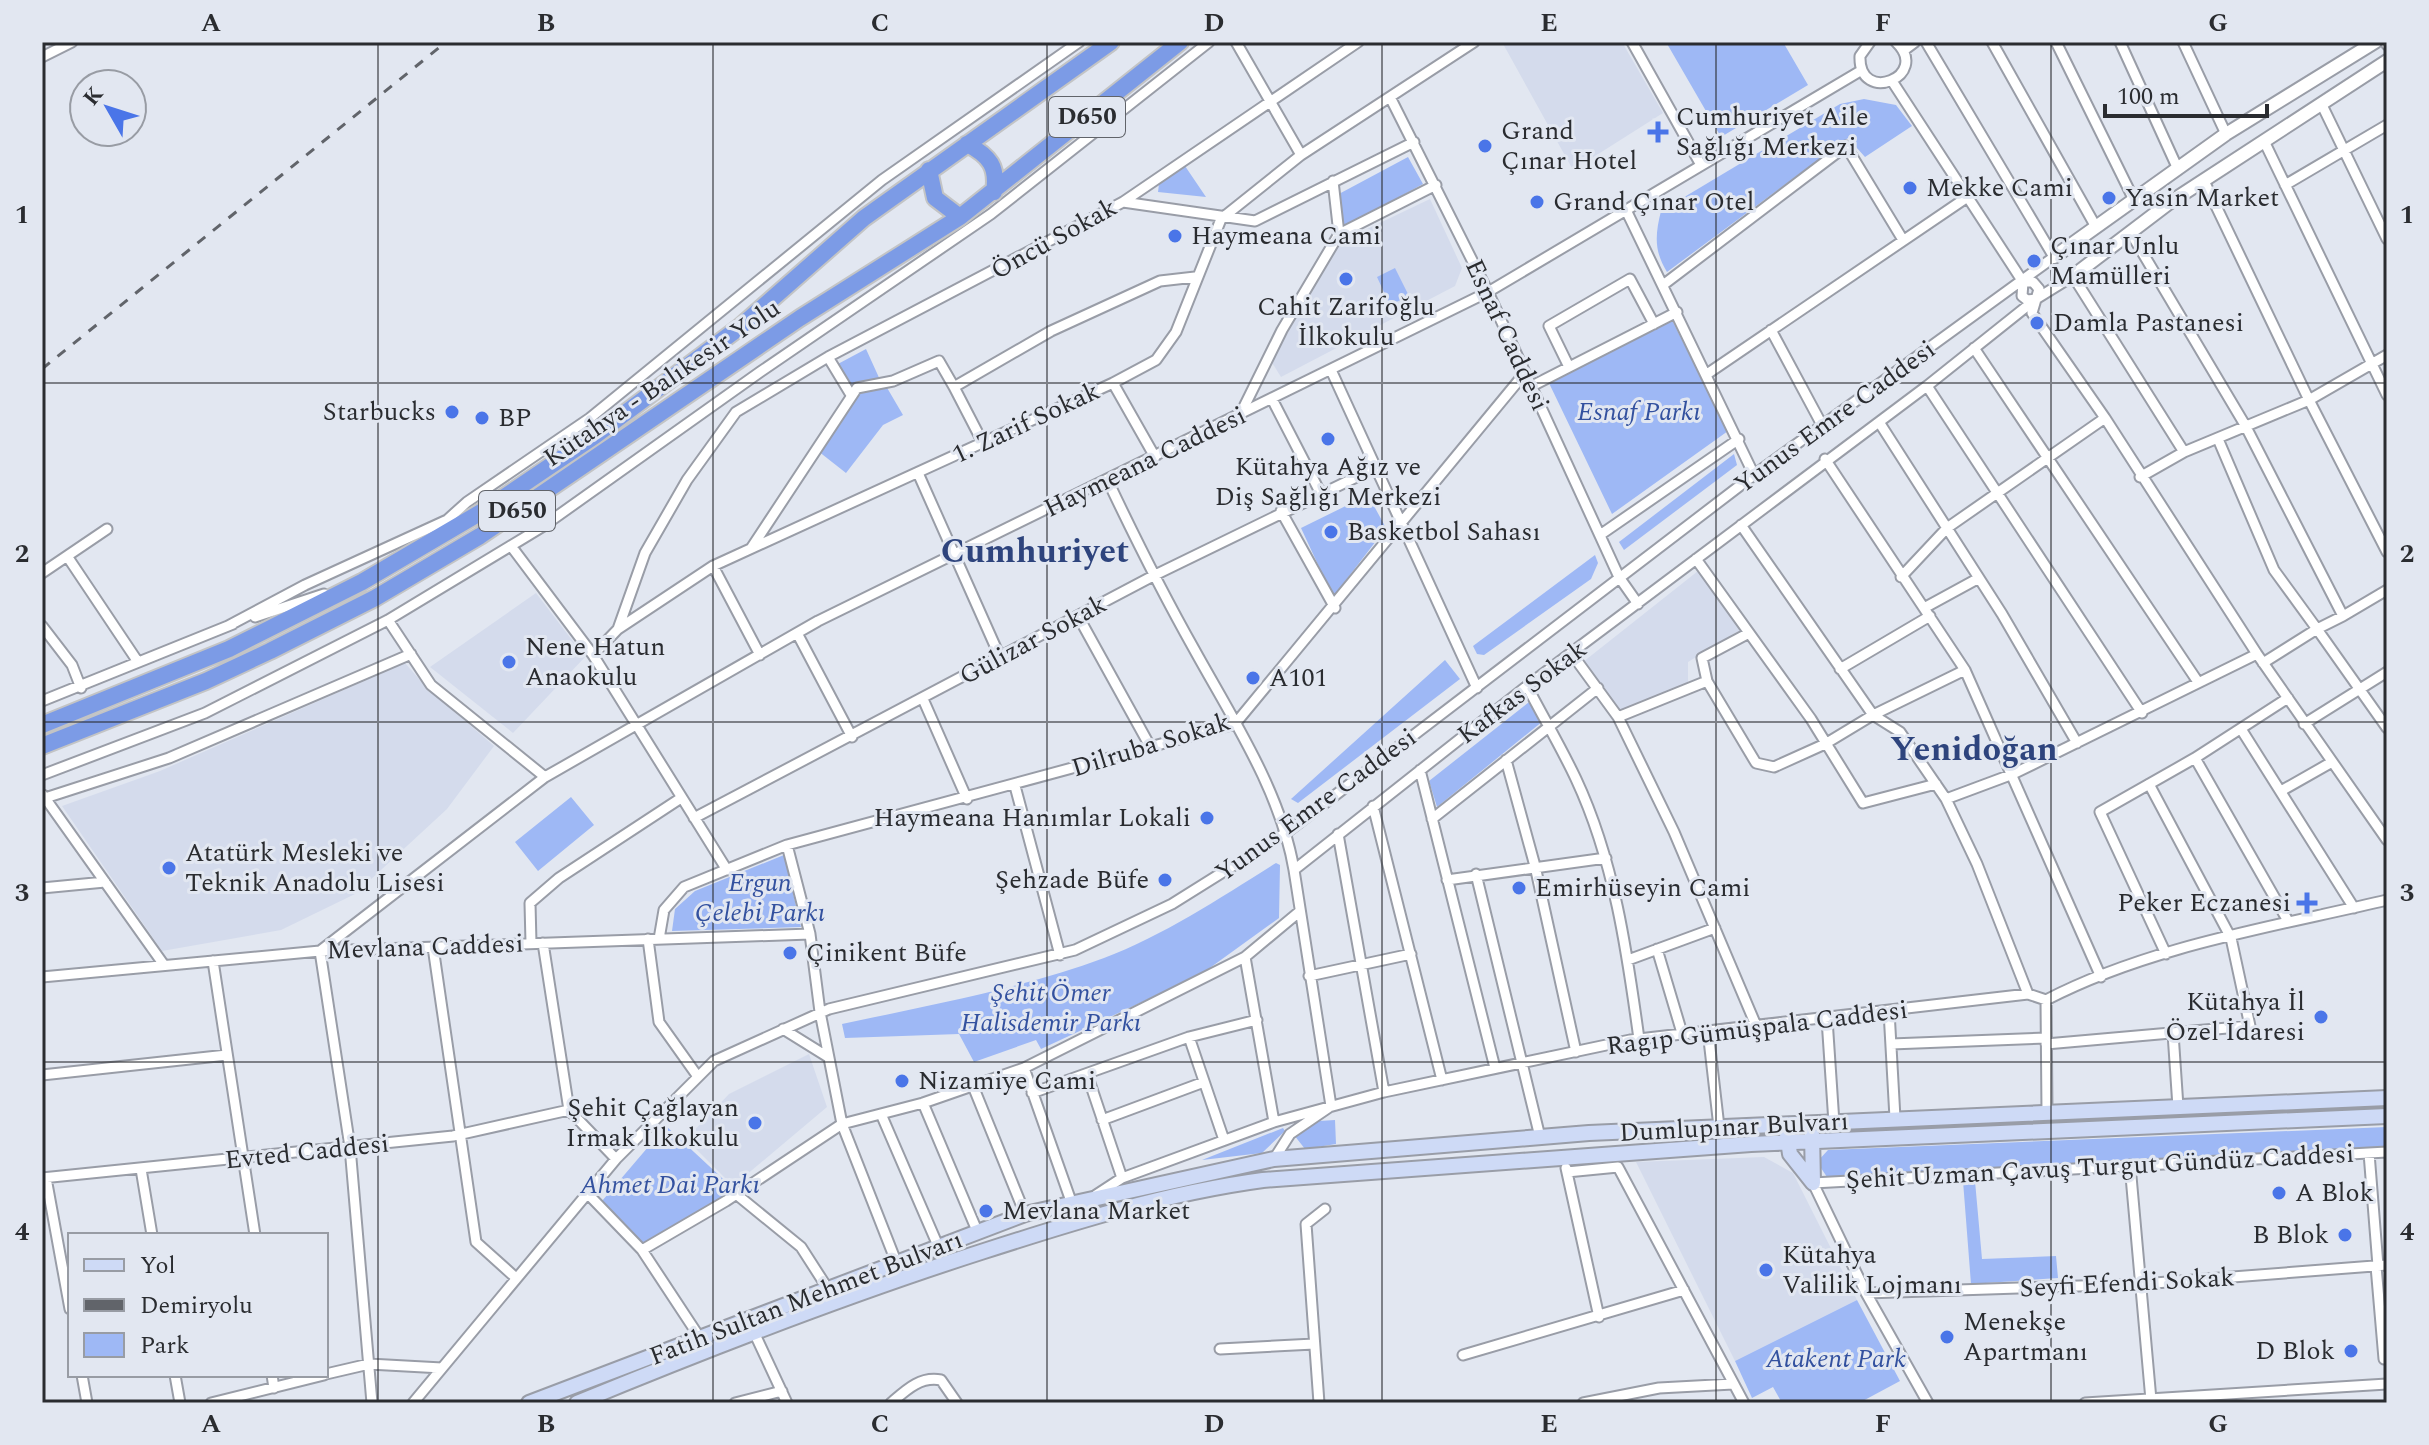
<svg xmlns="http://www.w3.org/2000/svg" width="2429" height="1445" viewBox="0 0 2429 1445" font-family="Spectral,serif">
<rect width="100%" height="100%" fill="#e2e7f1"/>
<path fill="#d4dbec" d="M1502,42H1622L1663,113L1573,170Z
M1430,199L1462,268L1455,286L1281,377L1271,361L1342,241Z
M1698,571L1742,629L1688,662V684L1613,715L1578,666Z
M536,593L585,657L513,733L430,667Z
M405,663L427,688L494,746L447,809L355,894L281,930L162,951L62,806L160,771Z
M809,1054L827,1107L733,1186L686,1139L729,1094Z
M1764,1157L1793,1173L1857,1300L1735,1361L1636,1162Z"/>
<path fill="#9eb8f5" d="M1666,42H1783L1808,85L1721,137Z
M1864,99L1896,105L1912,126L1865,157L1848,138L1667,272C1654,251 1655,235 1661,211L1840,104Z
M1408,157L1423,184L1341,229L1337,195Z
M1185,166L1206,197L1158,192L1159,184Z
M1395,268L1409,296L1390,305L1377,277Z
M1672,320L1728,431L1612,514L1548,381Z
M866,349L881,382L851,389L836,365Z
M886,386L903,415L883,425L846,473L818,451L857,392Z
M1734,454L1737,465L1624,550L1619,542Z
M1368,495L1386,528L1333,597L1301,528Z
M1595,555L1598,563L1591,579L1484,655L1477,654L1473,646Z
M1445,660L1460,679L1298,803L1291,799Z
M1533,699L1543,721L1437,807L1429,781Z
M571,797L594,825L538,871L515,842Z
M784,855L801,927L672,931L675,909L695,891Z
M1276,863L1280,865L1279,918L1200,975L1041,1049L1036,1040L974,1062L959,1034L845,1038L842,1024C930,1005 1020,989 1104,958C1163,936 1223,896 1276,863Z
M1335,1120L1336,1144L1305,1149L1294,1135L1319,1121Z
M666,1126L736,1191L642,1245L602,1201Z
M2387,1127V1150L1829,1180L1817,1162L1828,1150Z
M1283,1128L1285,1131L1262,1153L1202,1160Z
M1963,1181H1975L1982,1259L2056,1256L2058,1278L1971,1284Z
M1857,1300L1900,1381L1859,1403H1782L1773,1387L1752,1398L1735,1361Z"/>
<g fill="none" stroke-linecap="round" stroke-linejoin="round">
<g stroke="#999da7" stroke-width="13">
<path id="minor" d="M1236,42L1301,155
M1632,42L1701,165
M1870,42L1860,56C1858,106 1932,76 1896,42
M1992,42L2096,227
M2056,42L2134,200
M2120,42L2177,167
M2183,42L2226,134
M2386,42L2387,45
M1903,51L1915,42
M42,57L72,42
M1892,81L2023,282L2022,296L2027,300L2036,299
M1390,97L1488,292L1619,577L1638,604
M2321,103L2387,239
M2264,141L2387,395
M1333,181L1339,234
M2204,181L2309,400L2387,552
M2285,185L2387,125
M1123,202L1255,221L1414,142
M1626,210L1754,475
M2132,235L2245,425L2343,616L2317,629L2274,570L2218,439
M2023,282H2033L2039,289L2032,313L2105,418L2257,654L2387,840
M1663,285L1846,146L1903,240
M1771,330L1822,425
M1974,348L2198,682
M828,357L851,395
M1569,367L1549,326L1630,279L1654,324
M1331,370L1477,688
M1707,374L1966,198
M1113,383L1155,457
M1927,386L2142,713
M954,387L983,443
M1530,387L1677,312
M1272,399L1320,492
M1240,415L1282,330L1339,234L1436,185
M1879,422L2002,614L2077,743
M1825,459L1965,670L2101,977
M918,473L1000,657
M2140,477L2184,452L2309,400L2387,355
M1108,481C1135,538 1163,594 1194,649C1232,718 1281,792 1294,870
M1281,511L1335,608
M1741,525L1873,715L1900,732L1946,799L1977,864L2028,994
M1600,535L1739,439
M511,546L593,655L727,870
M752,547L857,388L893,381L939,361L954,387L1051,331L1160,281L1195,277
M67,556L138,662
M1696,559L1811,719L1863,803L1936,784
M713,566L760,655
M42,573L107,529
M1901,577L1947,528L2105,418
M1924,608L1979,578
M1078,616L1151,748
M2343,616L2387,590
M255,617L324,594
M388,620L431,685L545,777
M42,626L72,665L81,688
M228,626L305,585L447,520L467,502L590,418L882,180L1079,42
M618,629L645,553L687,480L736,412L828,357L1123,202L1358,42
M797,633L852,737
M1572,654L1618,717L1674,832L1755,1023
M593,655L618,629L713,566L1113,383L1156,360L1176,332L1221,219L1301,155L1474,42
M2263,663L2317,629L2387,728
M1840,669L1930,616
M1707,681L1756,763L1774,767L1825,744L1873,715L1965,670
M1527,686C1543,717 1561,747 1576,779C1614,860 1627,951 1639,1039
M923,699L967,799
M42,701L233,624
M1618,717L1707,681L1702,658L1749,633
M2304,724L2387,672
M2241,729L2354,908
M2195,758L2288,921
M1506,760L1535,866L1576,1052
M1420,770L1495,1068
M42,775L205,713L388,620L542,527L760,372L991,214L1209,42
M1015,786L1060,955
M2281,791L2332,762
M43,795L164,965
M42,799L169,758L411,654
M1946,799L2013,774L2257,654
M1373,806L1442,1080
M694,818L1153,576L1375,468
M1432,819L1598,688
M1338,834L1384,1092
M787,845L810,934L820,1012L842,1124L897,1264
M1476,874L1540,1137
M1447,880L1606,858
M42,888L105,882
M648,939L659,1022L696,1074
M659,939L664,910L684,887L787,845L1235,724L1524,374
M531,943L530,903L559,878L681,798
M543,943L569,1110L616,1159
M433,947L476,1242L516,1278
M1657,949L1682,1033
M2166,954L2100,812L2195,758L2288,698
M1245,957L1274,1122
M1628,960L1715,928
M213,961L255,1235
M1309,976L1411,954
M42,977L320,951L810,934
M2046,1000L2047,1112
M1889,1011L1895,1118
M1827,1019L1834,1123
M783,1029L828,1057
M1708,1031L1719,1127
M2173,1033L2178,1107
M1189,1037L1224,1140
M1891,1044L2046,1038
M2046,1044L2250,1026L2231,938L2149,784
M1024,1068L1072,1204
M1087,1074L1122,1178
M42,1075L227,1055
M973,1086L1025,1214
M1032,1093L1189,1037L1257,1020
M923,1103L978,1233
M881,1114L939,1248
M1102,1120L1204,1082
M2369,1153L2378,1266
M1274,1159L1290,1134L1331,1106L1294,870L1527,686L1927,386L2036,299L2073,276L2184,452
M2130,1165L2151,1400
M1566,1168L1599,1317
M141,1169L152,1235
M1567,1172L1618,1167L1744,1403
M42,1178L453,1136L569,1110
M46,1178L70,1309
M587,1193L642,1250L700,1338
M736,1194L801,1247L828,1289
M1096,1195L1122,1178L1274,1122L1384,1092L1630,1040L2028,994L2046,1000C2150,946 2273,927 2387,900
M642,1250L726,1201L842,1124L923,1103L1024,1068L1245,957L1299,912
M2376,1266L2384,1359
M1866,1293L2142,1284L2387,1265
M753,1330L787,1403
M1220,1349L1314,1344
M1463,1355L1684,1290
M326,1374L369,1364L442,1368
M82,1375L87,1403
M175,1375L180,1403
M272,1375L274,1388
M211,1403L324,1375
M372,1403L350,1147L320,951L545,777L818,621L1488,292L1862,70
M413,1403L616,1159L714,1061L829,1009L1075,950L1172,904L1287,832L1754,475L2054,257L1926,42
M735,1403L782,1391
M891,1403C906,1390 920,1376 941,1380L957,1403
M1319,1403L1306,1224L1325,1209
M1583,1403L1659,1388L1733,1384
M1928,1403L1866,1293L1813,1183L2387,1152
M2085,1403L2387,1384"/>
</g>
<g stroke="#999da7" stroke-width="16">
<path id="tertiary" d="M2054,257L2226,134L2375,42
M2073,276L2169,203L2387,61"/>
</g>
<g stroke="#999da7" stroke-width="18">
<path id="secondary" d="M1787,1134L1790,1154L1813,1183L1812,1134
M529,1403L1025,1214L1274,1159L1589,1133L2387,1098
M577,1403C710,1348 844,1296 981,1252C1074,1222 1166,1193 1263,1180L1751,1144L2387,1116"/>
</g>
<g stroke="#c3c4c5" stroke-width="20">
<path id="trunk" d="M967,144C990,156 998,167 994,192
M929,170L935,198L960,217
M42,725L229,649L362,582L488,508L596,435L740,327L864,218L1111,42
M42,746L206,681L270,651L375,598L480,536L800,318L960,217L1180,42"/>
</g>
<use href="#minor" stroke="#fff" stroke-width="9"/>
<use href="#tertiary" stroke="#fff" stroke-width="12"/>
<use href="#secondary" stroke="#cedaf6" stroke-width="14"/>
<use href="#trunk" stroke="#7c9be6" stroke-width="16"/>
<path stroke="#61646a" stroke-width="3" stroke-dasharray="10 10" stroke-linecap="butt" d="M42,369L446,42"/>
</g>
<path fill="none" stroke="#2a2c30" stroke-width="2" stroke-opacity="0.55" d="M378,42V1403M713,42V1403M1047,42V1403M1382,42V1403M1716,42V1403M2051,42V1403M42,383H2387M42,722H2387M42,1062H2387"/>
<g fill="#4a75e8" stroke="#e2e7f1" stroke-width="3">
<path d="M1654 120h8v8h8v8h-8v8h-8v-8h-8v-8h8z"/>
<circle cx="1485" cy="146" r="8"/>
<circle cx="1910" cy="188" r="8"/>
<circle cx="2109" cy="198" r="8"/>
<circle cx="1537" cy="202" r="8"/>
<circle cx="1175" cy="236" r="8"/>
<circle cx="2034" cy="261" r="8"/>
<circle cx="1346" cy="279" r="8"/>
<circle cx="2037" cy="323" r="8"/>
<circle cx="452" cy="412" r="8"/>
<circle cx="482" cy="418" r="8"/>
<circle cx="1328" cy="439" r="8"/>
<circle cx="1331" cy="532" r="8"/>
<circle cx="509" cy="662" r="8"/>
<circle cx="1253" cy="678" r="8"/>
<circle cx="1207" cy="818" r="8"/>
<circle cx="169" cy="868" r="8"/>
<circle cx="1165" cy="880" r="8"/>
<circle cx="1519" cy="888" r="8"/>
<path d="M2303 891h8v8h8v8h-8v8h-8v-8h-8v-8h8z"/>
<circle cx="790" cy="953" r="8"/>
<circle cx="2321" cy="1017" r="8"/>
<circle cx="902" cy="1081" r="8"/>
<circle cx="755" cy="1123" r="8"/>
<circle cx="2279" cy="1193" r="8"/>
<circle cx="986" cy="1211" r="8"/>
<circle cx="2345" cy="1235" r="8"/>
<circle cx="1766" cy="1270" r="8"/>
<circle cx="1947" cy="1337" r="8"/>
<circle cx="2351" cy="1351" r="8"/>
</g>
<g text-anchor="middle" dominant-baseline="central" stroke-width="6" stroke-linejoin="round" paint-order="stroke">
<g fill="#e2e7f1" stroke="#61646a" stroke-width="2">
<rect x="1049" y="97" width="76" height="40" rx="6"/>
<rect x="479" y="491" width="76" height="40" rx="6"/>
</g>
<g font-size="24" font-weight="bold" fill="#2a2c30">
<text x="1087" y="117">D650</text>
<text x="517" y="511">D650</text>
</g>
<g font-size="26" fill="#2a2c30" stroke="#e2e7f1" text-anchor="start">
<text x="1676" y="117">Cumhuriyet Aile<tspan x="1676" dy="30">Sağlığı Merkezi</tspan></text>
<text x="1501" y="131">Grand<tspan x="1501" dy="30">Çınar Hotel</tspan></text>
<text x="1926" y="188">Mekke Cami</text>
<text x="2125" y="198">Yasin Market</text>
<text x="1553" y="202">Grand Çınar Otel</text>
<text x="1191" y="236">Haymeana Cami</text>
<text x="2050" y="246">Çınar Unlu<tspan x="2050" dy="30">Mamülleri</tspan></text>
<text x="1346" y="307" text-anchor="middle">Cahit Zarifoğlu<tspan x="1346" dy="30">İlkokulu</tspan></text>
<text x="2053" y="323">Damla Pastanesi</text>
<text x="436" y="412" text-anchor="end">Starbucks</text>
<text x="498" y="418">BP</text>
<text x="1328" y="467" text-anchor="middle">Kütahya Ağız ve<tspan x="1328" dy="30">Diş Sağlığı Merkezi</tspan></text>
<text x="1347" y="532">Basketbol Sahası</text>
<text x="525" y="647">Nene Hatun<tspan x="525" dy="30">Anaokulu</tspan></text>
<text x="1269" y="678">A101</text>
<text x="1191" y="818" text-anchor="end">Haymeana Hanımlar Lokali</text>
<text x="185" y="853">Atatürk Mesleki ve<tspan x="185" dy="30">Teknik Anadolu Lisesi</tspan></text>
<text x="1149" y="880" text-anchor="end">Şehzade Büfe</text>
<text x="1535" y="888">Emirhüseyin Cami</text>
<text x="2291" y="903" text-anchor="end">Peker Eczanesi</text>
<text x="806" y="953">Çinikent Büfe</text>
<text x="2305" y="1002" text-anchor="end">Kütahya İl<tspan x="2305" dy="30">Özel İdaresi</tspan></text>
<text x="918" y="1081">Nizamiye Cami</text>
<text x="739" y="1108" text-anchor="end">Şehit Çağlayan<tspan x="739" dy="30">Irmak İlkokulu</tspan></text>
<text x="2295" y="1193">A Blok</text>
<text x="1002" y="1211">Mevlana Market</text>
<text x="2329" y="1235" text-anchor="end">B Blok</text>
<text x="1782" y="1255">Kütahya<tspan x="1782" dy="30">Valilik Lojmanı</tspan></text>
<text x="1963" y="1322">Menekşe<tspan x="1963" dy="30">Apartmanı</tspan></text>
<text x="2335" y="1351" text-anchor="end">D Blok</text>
</g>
<g font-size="26" fill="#2a2c30" stroke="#e2e7f1">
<text transform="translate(1054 239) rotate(-29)">Öncü Sokak</text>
<text transform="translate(1507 335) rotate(65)">Esnaf Caddesi</text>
<text transform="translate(662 383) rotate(-34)">Kütahya - Balıkesir Yolu</text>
<text transform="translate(1835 417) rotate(-36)">Yunus Emre Caddesi</text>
<text transform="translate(1026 423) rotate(-25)">1. Zarif Sokak</text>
<text transform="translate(1145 462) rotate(-26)">Haymeana Caddesi</text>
<text transform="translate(1033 640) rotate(-28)">Gülizar Sokak</text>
<text transform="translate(1522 692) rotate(-37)">Kafkas Sokak</text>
<text transform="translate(1151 745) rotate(-17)">Dilruba Sokak</text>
<text transform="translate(1316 805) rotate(-36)">Yunus Emre Caddesi</text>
<text transform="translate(425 947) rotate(-2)">Mevlana Caddesi</text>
<text transform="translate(1757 1028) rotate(-7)">Ragıp Gümüşpala Caddesi</text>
<text transform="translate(1734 1127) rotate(-3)">Dumlupınar Bulvarı</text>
<text transform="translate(307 1152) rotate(-6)">Evted Caddesi</text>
<text transform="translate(2100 1167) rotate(-3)">Şehit Uzman Çavuş Turgut Gündüz Caddesi</text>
<text transform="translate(2127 1283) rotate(-3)">Seyfi Efendi Sokak</text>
<text transform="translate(806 1298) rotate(-21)">Fatih Sultan Mehmet Bulvarı</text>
</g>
<g font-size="26" font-style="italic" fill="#33519f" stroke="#e2e7f1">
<text x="1639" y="412">Esnaf Parkı</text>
<text x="760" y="883">Ergun<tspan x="760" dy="30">Çelebi Parkı</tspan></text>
<text x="1051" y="993">Şehit Ömer<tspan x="1051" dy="30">Halisdemir Parkı</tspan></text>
<text x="670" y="1185">Ahmet Dai Parkı</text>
<text x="1836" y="1359">Atakent Park</text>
</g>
<g font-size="34" font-weight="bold" fill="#2e447d" stroke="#e2e7f1">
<text x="1035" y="552">Cumhuriyet</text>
<text x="1974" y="750">Yenidoğan</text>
</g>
</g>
<rect width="2429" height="1445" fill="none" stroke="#e2e7f1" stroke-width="88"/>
<rect x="68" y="1233" width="260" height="144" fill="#e2e7f1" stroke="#989ca4" stroke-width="2"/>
<rect x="84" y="1259" width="40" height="12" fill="#cedaf6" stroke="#989ca4" stroke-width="2"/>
<text x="140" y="1273" font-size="24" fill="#2a2c30">Yol</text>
<rect x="84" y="1299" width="40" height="12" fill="#61646a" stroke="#989ca4" stroke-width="2"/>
<text x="140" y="1313" font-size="24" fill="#2a2c30">Demiryolu</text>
<rect x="84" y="1333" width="40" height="24" fill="#9eb8f5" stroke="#989ca4" stroke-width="2"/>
<text x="140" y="1353" font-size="24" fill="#2a2c30">Park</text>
<g transform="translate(108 108) rotate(309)"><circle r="38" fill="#e2e7f1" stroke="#989ca4" stroke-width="2"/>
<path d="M0-6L14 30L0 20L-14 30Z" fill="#4a75e8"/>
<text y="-12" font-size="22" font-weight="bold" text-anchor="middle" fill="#2a2c30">K</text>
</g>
<path d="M2105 104v12h162v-12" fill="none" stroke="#2a2c30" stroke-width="4"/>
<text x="2117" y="104" font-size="24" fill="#2a2c30" stroke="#e2e7f1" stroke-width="6" paint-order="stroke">100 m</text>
<rect x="44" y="44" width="2341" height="1357" fill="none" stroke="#2a2c30" stroke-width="3"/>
<g font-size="26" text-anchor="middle" font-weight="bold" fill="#2a2c30">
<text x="211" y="31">A</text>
<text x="546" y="31">B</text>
<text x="880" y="31">C</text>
<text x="1214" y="31">D</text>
<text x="1549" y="31">E</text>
<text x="1883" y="31">F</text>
<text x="2218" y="31">G</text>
<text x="22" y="223">1</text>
<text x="2407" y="223">1</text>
<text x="22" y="562">2</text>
<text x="2407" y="562">2</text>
<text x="22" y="901">3</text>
<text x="2407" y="901">3</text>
<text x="22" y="1240">4</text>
<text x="2407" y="1240">4</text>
<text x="211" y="1432">A</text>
<text x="546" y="1432">B</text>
<text x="880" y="1432">C</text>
<text x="1214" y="1432">D</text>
<text x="1549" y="1432">E</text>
<text x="1883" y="1432">F</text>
<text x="2218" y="1432">G</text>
</g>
</svg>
